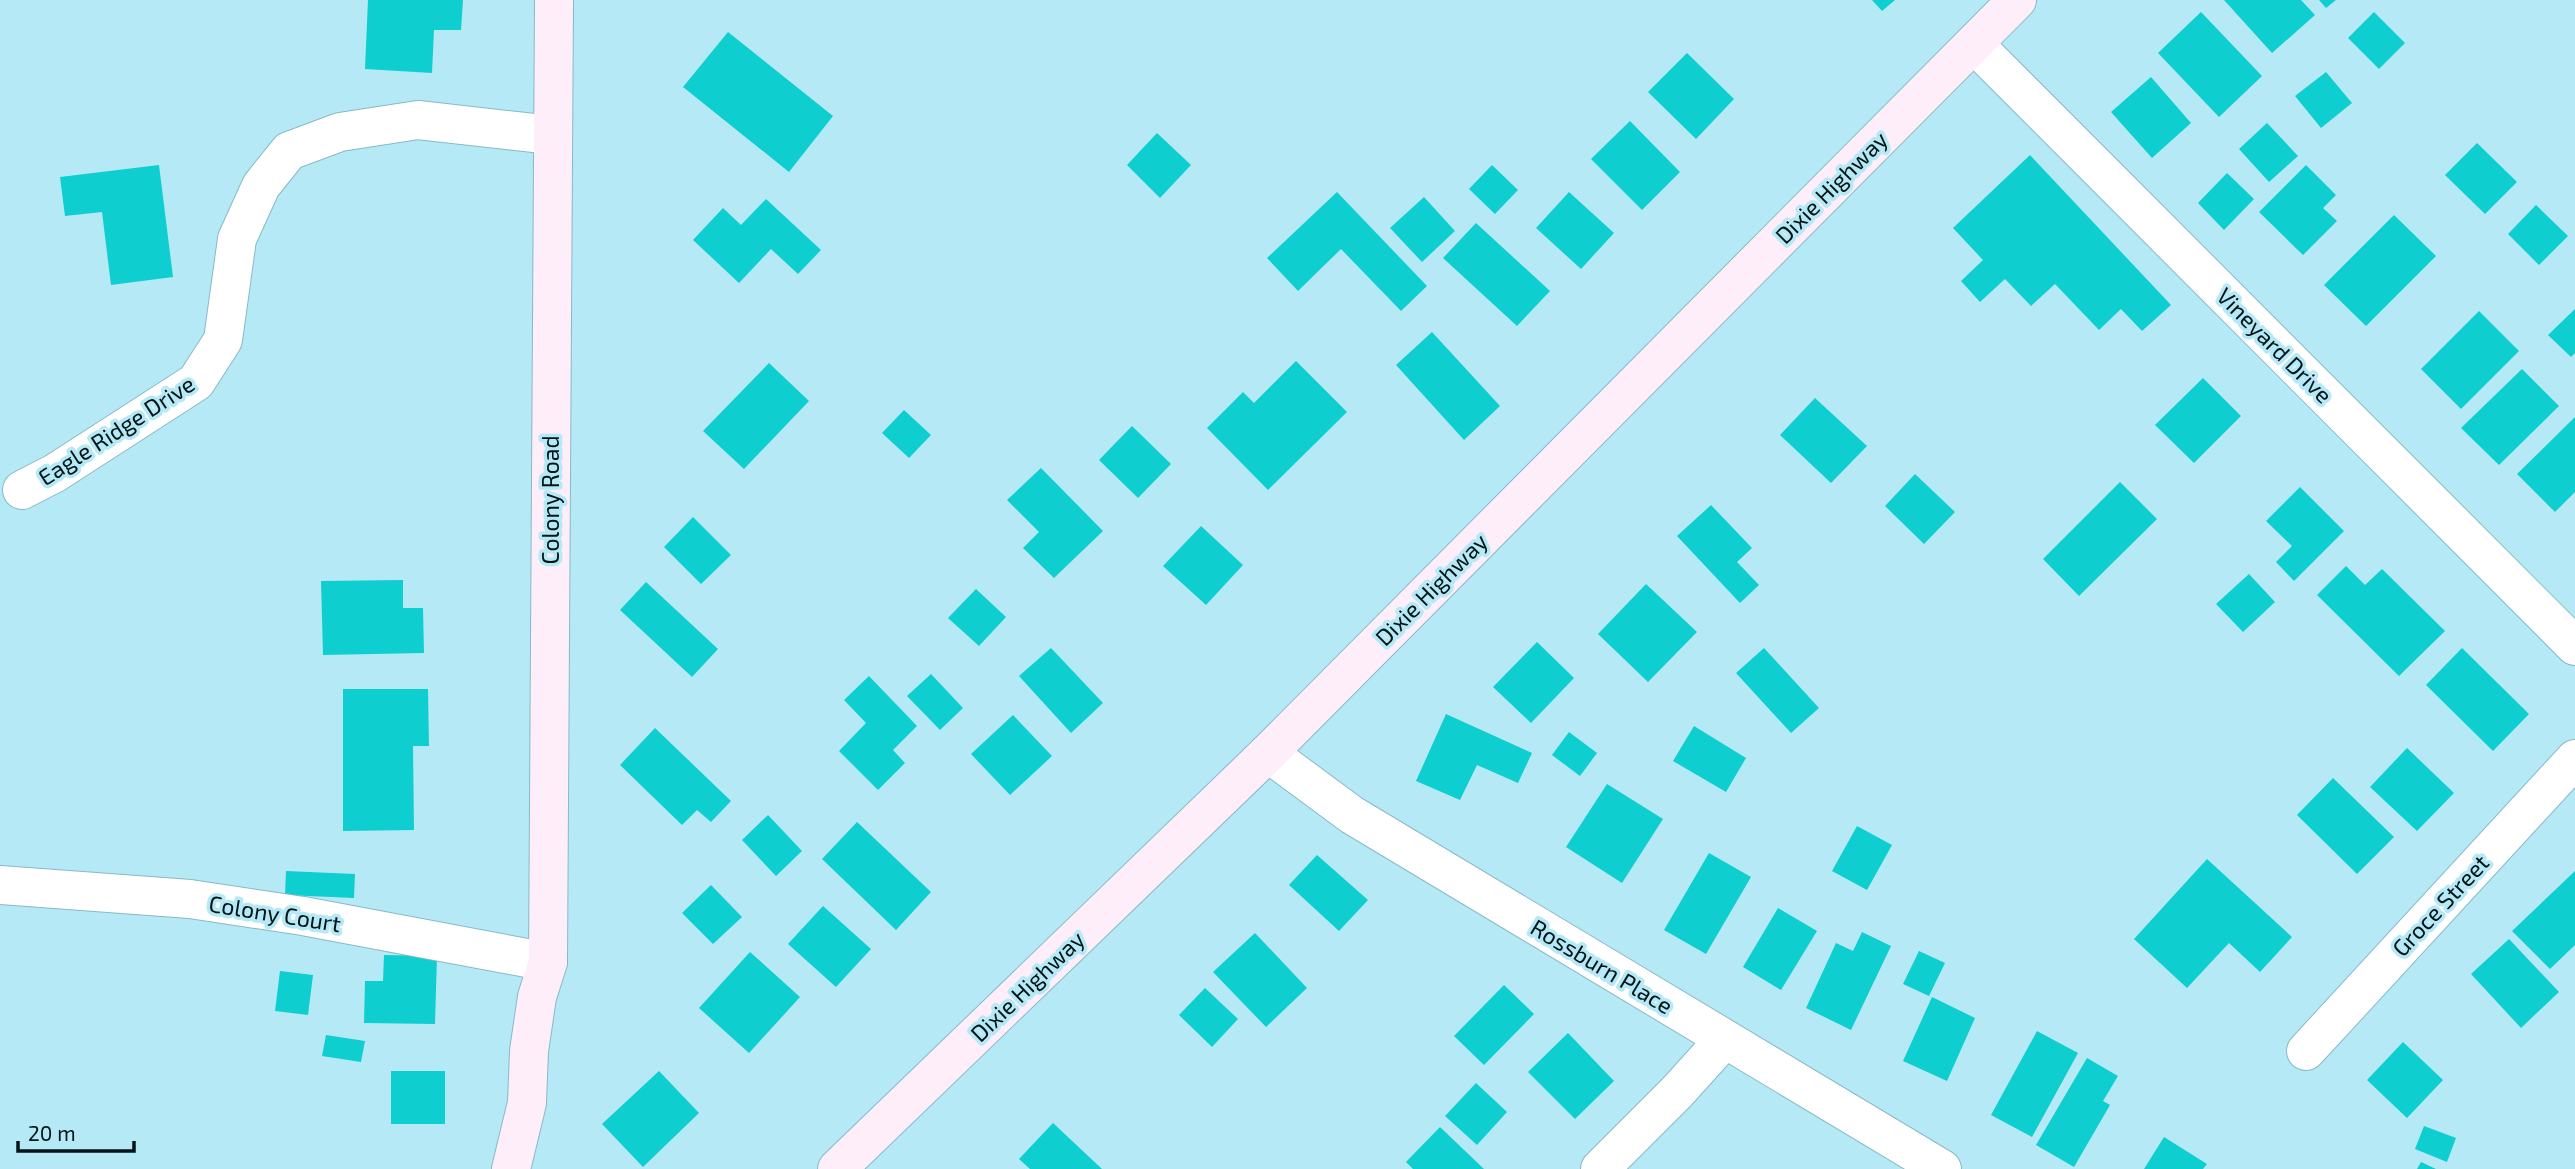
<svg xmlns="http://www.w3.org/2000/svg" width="2575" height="1169" viewBox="0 0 2575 1169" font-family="'Exo 2',sans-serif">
<rect width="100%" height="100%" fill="#b6e9f6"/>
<path fill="#0ececf" d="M368,0H463L461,30H434L432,73L365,69Z
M1872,0H1895L1882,11Z
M2224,0H2301L2315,15L2272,53Z
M2319,0H2336L2326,8Z
M2201,12L2262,76L2219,117L2158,53Z
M2374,12L2405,43L2379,69L2348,38Z
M728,32L833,116L789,172L683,87Z
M1687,53L1734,99L1696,139L1648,92Z
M2326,72L2352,103L2321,128L2295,96Z
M2151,77L2191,123L2152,158L2111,112Z
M1630,121L1680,172L1642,210L1591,159Z
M2267,123L2298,156L2269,182L2239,149Z
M1157,133L1191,165L1160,198L1127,165Z
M2477,143L2517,182L2485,214L2445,175Z
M2030,155L2171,305L2142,331L2121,309L2099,330L2055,284L2031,306L2005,279L1980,302L1961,281L1983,260L1953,228Z
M159,165L173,277L111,285L102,212L65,216L60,177Z
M1492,165L1518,190L1495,214L1469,189Z
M2306,165L2336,195L2323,208L2337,221L2303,255L2259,212Z
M2227,173L2254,199L2224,230L2198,203Z
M1337,192L1427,286L1401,311L1341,249L1298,291L1267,258Z
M1569,192L1614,233L1581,269L1536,228Z
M1424,197L1455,231L1422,262L1390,228Z
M766,199L821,250L798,274L771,249L739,283L693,240L723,208L741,225Z
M2536,205L2568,236L2539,265L2508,234Z
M2394,215L2436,256L2366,326L2324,285Z
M1476,223L1550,291L1517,326L1443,258Z
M2575,309V353L2571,357L2548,335Z
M2479,311L2519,351L2461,409L2421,369Z
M1432,332L1500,406L1464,440L1396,365Z
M1296,361L1347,412L1268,490L1207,428L1243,392L1254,403Z
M769,363L809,401L744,469L703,431Z
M2522,369L2559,406L2499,465L2461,428Z
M2203,378L2241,416L2194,463L2155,425Z
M1815,398L1867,446L1831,483L1780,435Z
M904,410L931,435L909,458L882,433Z
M2575,417V492L2555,512L2517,474Z
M1132,426L1171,464L1138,498L1099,460Z
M1041,468L1103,531L1054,578L1023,548L1039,532L1007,500Z
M1915,474L1955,512L1924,544L1885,506Z
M2120,482L2157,519L2079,596L2043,559Z
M2300,487L2344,531L2294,581L2276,562L2292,546L2266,521Z
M1711,505L1752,548L1737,562L1759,585L1740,603L1677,536Z
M693,517L731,555L701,584L664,547Z
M1201,526L1243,565L1206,605L1163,566Z
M2346,566L2365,585L2382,569L2445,631L2399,676L2317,595Z
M2249,574L2275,602L2243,632L2216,604Z
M403,580V608H423L424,653L323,655L321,581Z
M646,582L718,649L692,677L620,610Z
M1646,584L1697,632L1648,682L1598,634Z
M976,589L1006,617L979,646L948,618Z
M1537,642L1574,678L1531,723L1493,687Z
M1051,648L1103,703L1071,733L1019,676Z
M1764,648L1819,708L1791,733L1736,673Z
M2462,648L2529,714L2493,751L2426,685Z
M931,674L963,708L940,730L907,696Z
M869,676L917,726L893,750L905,763L878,790L839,751L866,723L844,700Z
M343,689H428L429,746H413L414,830L343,831Z
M1446,714L1532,753L1518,783L1477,765L1460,800L1416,781Z
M1013,715L1052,756L1010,795L971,754Z
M1694,726L1746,758L1726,792L1673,761Z
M655,728L731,801L711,822L697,810L682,825L620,765Z
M1569,732L1597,753L1580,776L1552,755Z
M2407,748L2454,793L2417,831L2370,787Z
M2333,778L2394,837L2357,874L2297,815Z
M1607,784L1663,819L1622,883L1566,847Z
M768,815L802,851L776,876L742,840Z
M857,822L931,892L896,930L822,859Z
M1857,826L1892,845L1867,890L1832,871Z
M1709,853L1751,877L1706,954L1664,930Z
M1317,855L1368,900L1339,931L1289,885Z
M2207,859L2292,937L2260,972L2229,943L2187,988L2134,939Z
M286,871L355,874L354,898L285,895Z
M2575,871V945L2550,969L2512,931Z
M711,885L742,917L713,944L682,913Z
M823,906L871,949L836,987L788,944Z
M1778,908L1817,931L1781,990L1743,967Z
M1862,932L1891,946L1851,1030L1806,1008L1836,943L1853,951Z
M1255,933L1307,988L1266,1027L1213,972Z
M2509,939L2559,992L2521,1028L2471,974Z
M1919,951L1945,963L1929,996L1903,984Z
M750,952L800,997L749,1053L699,1008Z
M384,955L437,956L435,1024L364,1023L365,981H383Z
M280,971L313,975L308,1015L275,1011Z
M1504,985L1534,1014L1484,1065L1454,1036Z
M1205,988L1238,1019L1212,1047L1179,1015Z
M1932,997L1975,1018L1947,1081L1903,1061Z
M2037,1031L2078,1053L2032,1137L1991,1115Z
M1568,1033L1614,1081L1575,1119L1528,1072Z
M326,1035L365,1041L361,1062L322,1056Z
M2403,1042L2443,1080L2407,1118L2367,1080Z
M2087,1058L2118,1076L2103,1101L2110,1105L2074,1167L2036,1145Z
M391,1071H445V1124H391Z
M659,1071L699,1113L643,1167L602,1124Z
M1476,1083L1507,1112L1477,1145L1445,1116Z
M1053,1123L1102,1169H1030L1019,1159Z
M2424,1126L2456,1138L2447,1162L2415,1149Z
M1440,1127L1484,1169H1413L1406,1162Z
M2164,1137L2207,1164L2203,1169H2144Z
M2421,1162L2436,1169H2417Z"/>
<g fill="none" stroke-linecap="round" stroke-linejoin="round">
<g stroke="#88b9c6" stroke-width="40">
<path id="street" d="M1974,44L2575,646
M22,490L55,473L196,382L223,340L237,239L261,186L289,151L340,132L418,120L552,135
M1268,753L1352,815L1942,1169
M0,885L190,899L303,916L548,962
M2306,1051L2575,759
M1600,1169L1677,1092L1724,1040"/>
</g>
<g stroke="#88b9c6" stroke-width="40">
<path id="secondary" d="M511,1169L527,1103L529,1051L537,997L548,962L554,0
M837,1169L1268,753L2017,0"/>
</g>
<use href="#street" stroke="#fff" stroke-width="38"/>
<use href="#secondary" stroke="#fdeef9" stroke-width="38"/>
</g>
<g text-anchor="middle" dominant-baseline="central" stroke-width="7" stroke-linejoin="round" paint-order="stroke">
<g font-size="23" fill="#021418" stroke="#b6e9f6">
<text transform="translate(1831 187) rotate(-45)">Dixie Highway</text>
<text transform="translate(2275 345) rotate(45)">Vineyard Drive</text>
<text transform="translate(116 430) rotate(-33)">Eagle Ridge Drive</text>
<text transform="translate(550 500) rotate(-90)">Colony Road</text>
<text transform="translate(1431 589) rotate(-45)">Dixie Highway</text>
<text transform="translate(2440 905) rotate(-47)">Groce Street</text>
<text transform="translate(275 913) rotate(9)">Colony Court</text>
<text transform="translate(1602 966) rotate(31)">Rossburn Place</text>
<text transform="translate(1027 986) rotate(-44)">Dixie Highway</text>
</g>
</g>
<path d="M18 1141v10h116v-10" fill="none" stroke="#021418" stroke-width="3.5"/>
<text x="28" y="1141" font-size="21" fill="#021418" stroke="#b6e9f6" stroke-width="5" paint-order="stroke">20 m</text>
</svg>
